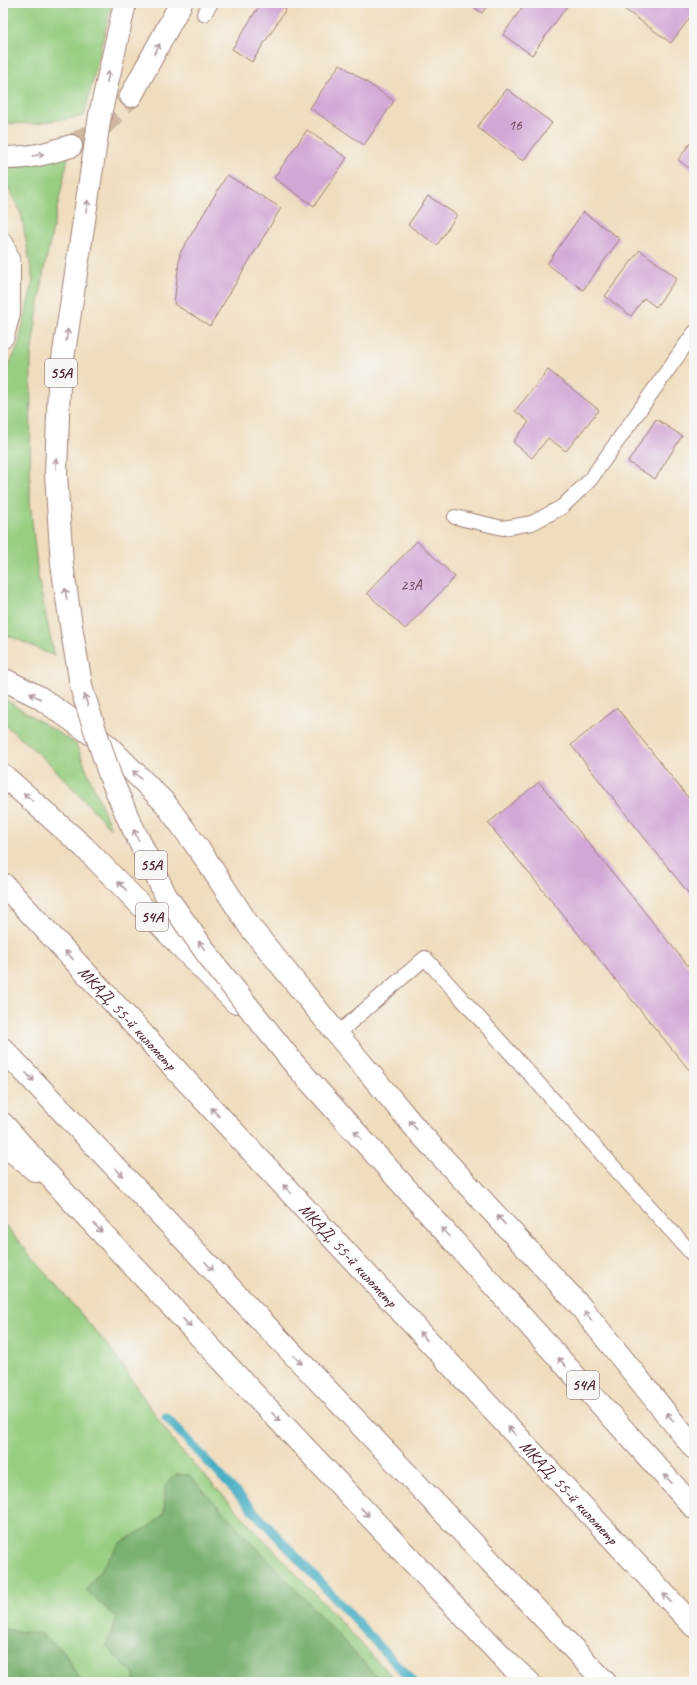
<svg xmlns="http://www.w3.org/2000/svg" width="697" height="1685" viewBox="0 0 697 1685" font-family="Caveat,sans-serif">
<rect width="100%" height="100%" fill="#f6f6f2"/>
<filter id="ink" filterUnits="userSpaceOnUse"><feTurbulence type="fractalNoise" baseFrequency=".025" numOctaves="2"/><feDisplacementMap in="SourceGraphic" scale="8" xChannelSelector="R" yChannelSelector="G"/><feConvolveMatrix kernelMatrix="1 2 1 2 8 2 1 2 1" color-interpolation-filters="sRGB"/></filter>
<filter id="wash" filterUnits="userSpaceOnUse"><feTurbulence type="fractalNoise" baseFrequency=".012" numOctaves="4" result="noise"/><feDisplacementMap in="SourceGraphic" scale="16" xChannelSelector="R" yChannelSelector="G"/><feGaussianBlur stdDeviation="0.9" result="paint"/><feColorMatrix in="noise" values="0 0 0 0 0 0 0 0 0 0 0 0 0 0 0 0 0 1.4 0 .05"/><feComposite in="paint" operator="in"/></filter>
<g filter="url(#wash)">
<rect width="100%" height="100%" fill="#f0ddbe"/>
<path fill="#97ce81" stroke="#707656" d="M3,3H112L84,116L34,124L3,123Z
M69,153L44,270L31,355L30,501L38,576L54,656L3,633V376L18,347L33,280L21,213L3,179V165Z
M3,698L76,744L111,829L49,763L3,723Z
M3,1223L111,1349L175,1444L397,1682H3Z"/>
<path fill="#79b16f" stroke="#62684d" d="M176,1474L189,1475L382,1682H134V1675L106,1646L117,1619L86,1590L120,1543L153,1524L164,1513L165,1485Z
M3,1629L40,1634L64,1651L78,1678L84,1682H3Z"/>
<g fill="none" stroke-linecap="round" stroke-linejoin="round">
<path stroke="#44aec3" stroke-width="9" d="M166,1417L413,1682"/>
</g>
<g id="blocks">
<path fill="#d1a7d6" d="M261,3H277L286,9L252,62L232,49Z
M468,3H489L482,13Z
M525,3H563L567,6L532,55L503,35Z
M616,3H694V12L671,43Z
M340,64L394,101L364,145L310,108Z
M507,89L552,123L523,161L477,127Z
M307,130L347,158L314,206L274,178Z
M694,138V172L678,160Z
M227,175L281,208L210,326L174,304L180,253Z
M428,196L457,215L437,245L408,225Z
M583,212L620,239L583,290L547,264Z
M640,250L677,278L656,307L644,298L631,316L605,296Z
M548,370L599,410L566,451L548,438L532,458L513,442L529,422L515,411Z
M656,419L682,436L655,479L628,462Z
M417,541L455,577L405,629L367,593Z
M617,708L694,805V900L571,745Z
M539,782L694,973V1076L488,823Z"/>
</g>
</g>
<g filter="url(#ink)">
<use href="#blocks" fill-opacity="0" stroke="#9d7e74" stroke-width="1"/>
<g fill="none" stroke-linecap="round" stroke-linejoin="round">
<path stroke="#cfb7a1" stroke-width="22" stroke-dasharray="22 11" stroke-linecap="butt" d="M71,146L98,130L131,96"/>
<g stroke="#9d7e74" stroke-width="16">
<path id="service" d="M204,14L211,3
M455,517L503,528L532,523L562,507L590,480L694,333
M337,1034L425,958L694,1256"/>
</g>
<g stroke="#9d7e74" stroke-width="24">
<path id="minor" d="M131,96L181,3
M3,158C27,159 49,153 71,146"/>
</g>
<g stroke="#9d7e74" stroke-width="24">
<path id="primary" d="M3,245L9,262V313L3,336
M3,679L39,697L107,745L165,803L203,855L250,927L337,1034L417,1130L580,1306L694,1448
M3,775L84,847L235,1002
M3,1144L36,1171"/>
</g>
<g stroke="#9d7e74" stroke-width="24">
<g id="trunk">
<path d="M72,632L62,564L56,474L59,385L100,115L125,3"/>
<path id="s1" d="M3,884L694,1626"/>
<path d="M3,1049L605,1682"/>
<path d="M295,1065L694,1508"/>
<path d="M3,1124L71,1200L509,1664L529,1682"/>
</g>
</g>
<use href="#service" stroke="#fff" stroke-width="14"/>
<use href="#minor" stroke="#fff" stroke-width="22"/>
<use href="#primary" stroke="#fff" stroke-width="22"/>
<use href="#trunk" stroke="#fff" stroke-width="22"/>
<g stroke="#9d7e74" stroke-width="24" stroke-linecap="butt">
<path id="trunk-bridge" d="M72,632L82,690L110,776L128,818L166,896L215,965L295,1065"/>
</g>
<use href="#trunk-bridge" stroke="#fff" stroke-width="22"/>
</g>
<defs><path id="oneway-shaft" d="M-6 0H5M1.5-3L5.5 0L1.5 3" fill="none" stroke-width="1.6" stroke-linecap="round" stroke-linejoin="round"/></defs>
<g stroke="#ae9aa0">
<use href="#oneway-shaft" transform="translate(157 49) rotate(-62)"/>
<use href="#oneway-shaft" transform="translate(108 77) rotate(-78)"/>
<use href="#oneway-shaft" transform="translate(38 155) rotate(-9)"/>
<use href="#oneway-shaft" transform="translate(87 206) rotate(-81)"/>
<use href="#oneway-shaft" transform="translate(67 335) rotate(-81)"/>
<use href="#oneway-shaft" transform="translate(56 464) rotate(-88)"/>
<use href="#oneway-shaft" transform="translate(66 594) rotate(-98)"/>
<use href="#oneway-shaft" transform="translate(35 696) rotate(-152)"/>
<use href="#oneway-shaft" transform="translate(86 700) rotate(-108)"/>
<use href="#oneway-shaft" transform="translate(137 775) rotate(-135)"/>
<use href="#oneway-shaft" transform="translate(28 797) rotate(-138)"/>
<use href="#oneway-shaft" transform="translate(136 835) rotate(-116)"/>
<use href="#oneway-shaft" transform="translate(122 886) rotate(-134)"/>
<use href="#oneway-shaft" transform="translate(202 946) rotate(-125)"/>
<use href="#oneway-shaft" transform="translate(69 955) rotate(-133)"/>
<use href="#oneway-shaft" transform="translate(30 1077) rotate(46)"/>
<use href="#oneway-shaft" transform="translate(215 1112) rotate(-133)"/>
<use href="#oneway-shaft" transform="translate(413 1125) rotate(-130)"/>
<use href="#oneway-shaft" transform="translate(358 1135) rotate(-132)"/>
<use href="#oneway-shaft" transform="translate(119 1172) rotate(46)"/>
<use href="#oneway-shaft" transform="translate(287 1189) rotate(-133)"/>
<use href="#oneway-shaft" transform="translate(501 1220) rotate(-133)"/>
<use href="#oneway-shaft" transform="translate(98 1228) rotate(47)"/>
<use href="#oneway-shaft" transform="translate(445 1232) rotate(-132)"/>
<use href="#oneway-shaft" transform="translate(209 1266) rotate(46)"/>
<use href="#oneway-shaft" transform="translate(588 1316) rotate(-129)"/>
<use href="#oneway-shaft" transform="translate(187 1323) rotate(47)"/>
<use href="#oneway-shaft" transform="translate(423 1336) rotate(-133)"/>
<use href="#oneway-shaft" transform="translate(298 1360) rotate(46)"/>
<use href="#oneway-shaft" transform="translate(562 1362) rotate(-132)"/>
<use href="#oneway-shaft" transform="translate(276 1417) rotate(47)"/>
<use href="#oneway-shaft" transform="translate(670 1417) rotate(-129)"/>
<use href="#oneway-shaft" transform="translate(512 1431) rotate(-133)"/>
<use href="#oneway-shaft" transform="translate(668 1479) rotate(-132)"/>
<use href="#oneway-shaft" transform="translate(365 1512) rotate(47)"/>
<use href="#oneway-shaft" transform="translate(667 1598) rotate(-133)"/>
</g>
</g>
<g text-anchor="middle" dominant-baseline="central" stroke-width="3" stroke-linejoin="round" paint-order="stroke">
<g font-size="15" fill="#6c4156">
<text x="515" y="125">16</text>
<text x="411" y="585">23А</text>
</g>
<g fill="#f6f6f2" stroke="#7e6067" stroke-width="1">
<rect x="45" y="359" width="32" height="28" rx="3"/>
<rect x="135" y="851" width="32" height="28" rx="3"/>
<rect x="136" y="903" width="32" height="28" rx="3"/>
<rect x="567" y="1371" width="32" height="28" rx="3"/>
</g>
<g font-size="16" font-weight="bold" fill="#4a1f2b">
<text x="61" y="373">55А</text>
<text x="151" y="865">55А</text>
<text x="152" y="917">54А</text>
<text x="583" y="1385">54А</text>
</g>
<g font-size="17" fill="#4a1f2b" stroke="#f6f6f2">
<text stroke="none"><textPath href="#s1" startOffset="183">МКАД, 55-й километр</textPath></text>
<text stroke="none"><textPath href="#s1" startOffset="507">МКАД, 55-й километр</textPath></text>
<text stroke="none"><textPath href="#s1" startOffset="831">МКАД, 55-й километр</textPath></text>
</g>
</g>
<rect width="697" height="1685" fill="none" stroke="#f6f6f2" stroke-width="16"/>
</svg>
